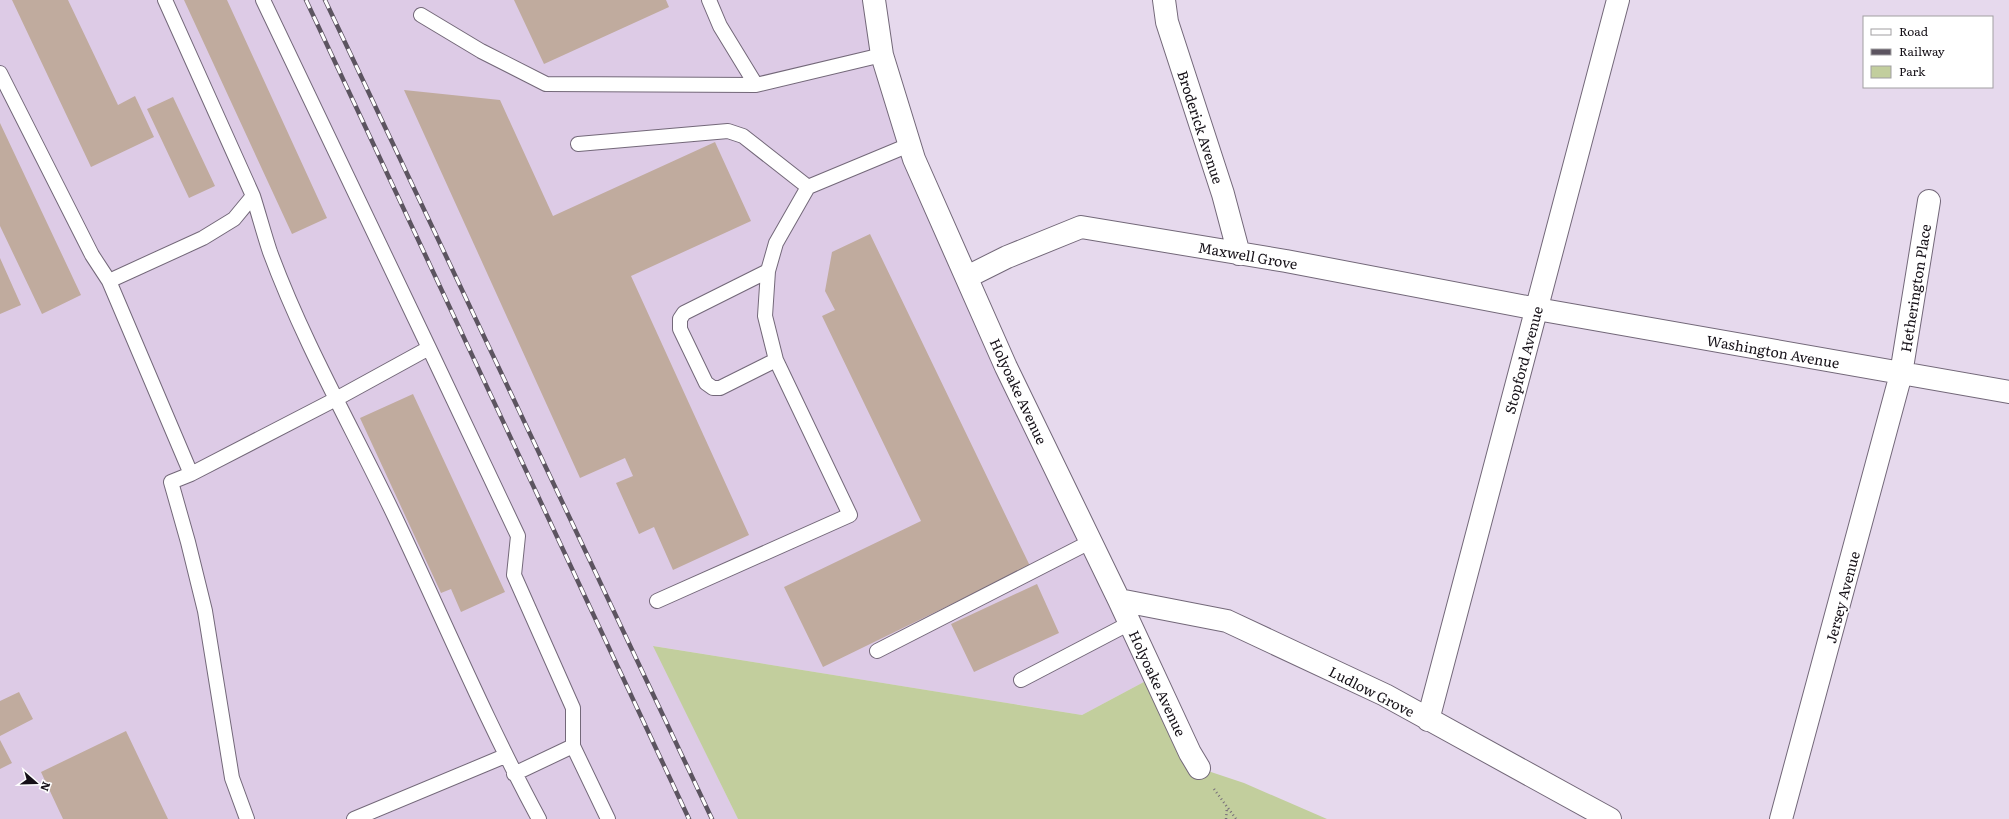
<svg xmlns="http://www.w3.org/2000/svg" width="2009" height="819" viewBox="0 0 2009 819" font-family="Literata,serif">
<rect width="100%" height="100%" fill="#e6d9ed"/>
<path fill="#ddcbe6" d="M0,0H874L897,107L1155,676L1082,715L654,646L738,819H0Z"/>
<path fill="#c2ce9d" d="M653,646L1082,715L1155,676L1199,768L1244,783L1327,819H738Z"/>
<path fill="#c0ab9e" d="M12,0H68L118,105L135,96L154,137L91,167Z
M184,0H227L327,218L292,234Z
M514,0H666L669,7L544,64Z
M404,90L500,100L553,216L715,142L751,221L631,276L749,535L673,570L654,527L639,534L616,483L633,476L625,458L580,478Z
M173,97L215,186L189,198L147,109Z
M0,123L81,295L42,314L0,226Z
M870,234L1030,566L823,667L784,587L921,521L822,316L835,310L825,291L832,252Z
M0,258L21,305L0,314Z
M413,394L505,592L461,612L451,589L441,593L360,418Z
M1037,584L1059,633L974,672L951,624Z
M19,692L33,719L0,736V701Z
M126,731L168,819H63L41,772Z
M0,740L12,763L0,769Z"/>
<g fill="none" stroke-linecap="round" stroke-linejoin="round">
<g stroke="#736879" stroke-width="16">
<path id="lane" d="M165,0L253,196
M263,0L429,348
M709,0L720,26L756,85
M421,15L481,51L546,84L756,85L882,55
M0,73L92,255L109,281
M578,144L728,131L743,136L808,187
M768,271L684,313L680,319V329L706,383L713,388H720L776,360
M191,474L336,399L429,348L518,536L514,575L573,708V746
M657,601L850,515L776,360L765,316L768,271L776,243L808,187L909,145
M877,651L1090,542
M1021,680L1130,623
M514,774L573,746L608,819
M247,819L232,778L205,611L188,542L171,482L191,474L109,281L203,238L234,219L253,196C259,215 264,234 270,252C304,344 353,429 395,517C443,618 486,721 539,819
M354,819L505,756"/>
</g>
<g stroke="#736879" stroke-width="24">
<path id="street" d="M874,0L882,55L914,159L1006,367L1119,600L1190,753L1199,768
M1164,0L1167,22L1223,194L1239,254
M967,277L1007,257L1081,227L1286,261L1537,309L2009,392
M1119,600L1227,621L1385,695L1610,819
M1428,720L1618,0
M1781,819L1901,374L1929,201"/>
</g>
<path stroke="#746b78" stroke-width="2.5" stroke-dasharray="1 3" stroke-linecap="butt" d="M1214,789L1236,819
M1226,819L1227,808"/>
<use href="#lane" stroke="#fff" stroke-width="14"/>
<use href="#street" stroke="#fff" stroke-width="22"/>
<g stroke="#5c5460" stroke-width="4.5">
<path id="rail" d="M306,0L689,819
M325,0L712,819"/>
</g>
<use href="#rail" stroke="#fff" stroke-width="3" stroke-dasharray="9" stroke-linecap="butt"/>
</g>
<g text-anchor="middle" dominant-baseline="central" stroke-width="3.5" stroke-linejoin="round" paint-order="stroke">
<g font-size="14" fill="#151017" stroke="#fff">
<text transform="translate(1201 127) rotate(72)">Broderick Avenue</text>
<text transform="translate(1248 255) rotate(10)">Maxwell Grove</text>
<text transform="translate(1915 288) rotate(-81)">Hetherington Place</text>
<text transform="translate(1773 351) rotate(10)">Washington Avenue</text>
<text transform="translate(1523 360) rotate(-75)">Stopford Avenue</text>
<text transform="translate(1019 391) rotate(65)">Holyoake Avenue</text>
<text transform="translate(1842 597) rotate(-75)">Jersey Avenue</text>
<text transform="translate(1158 683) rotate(65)">Holyoake Avenue</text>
<text transform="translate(1372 691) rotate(27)">Ludlow Grove</text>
</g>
</g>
<rect x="1863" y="16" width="130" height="72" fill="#ffffff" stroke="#a19fa2"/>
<rect x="1871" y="29" width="20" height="6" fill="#ffffff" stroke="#a19fa2"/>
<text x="1899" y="36" font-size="12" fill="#151017">Road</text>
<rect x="1871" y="49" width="20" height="6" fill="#5c5460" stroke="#a19fa2"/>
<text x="1899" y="56" font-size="12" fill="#151017">Railway</text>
<rect x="1871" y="66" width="20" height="12" fill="#c2ce9d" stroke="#a19fa2"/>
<text x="1899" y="76" font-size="12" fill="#151017">Park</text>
<g transform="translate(36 783) rotate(110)" stroke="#ffffff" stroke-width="3" paint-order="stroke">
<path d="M0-3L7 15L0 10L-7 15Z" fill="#151017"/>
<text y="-6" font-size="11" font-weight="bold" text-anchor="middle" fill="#151017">N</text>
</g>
</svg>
